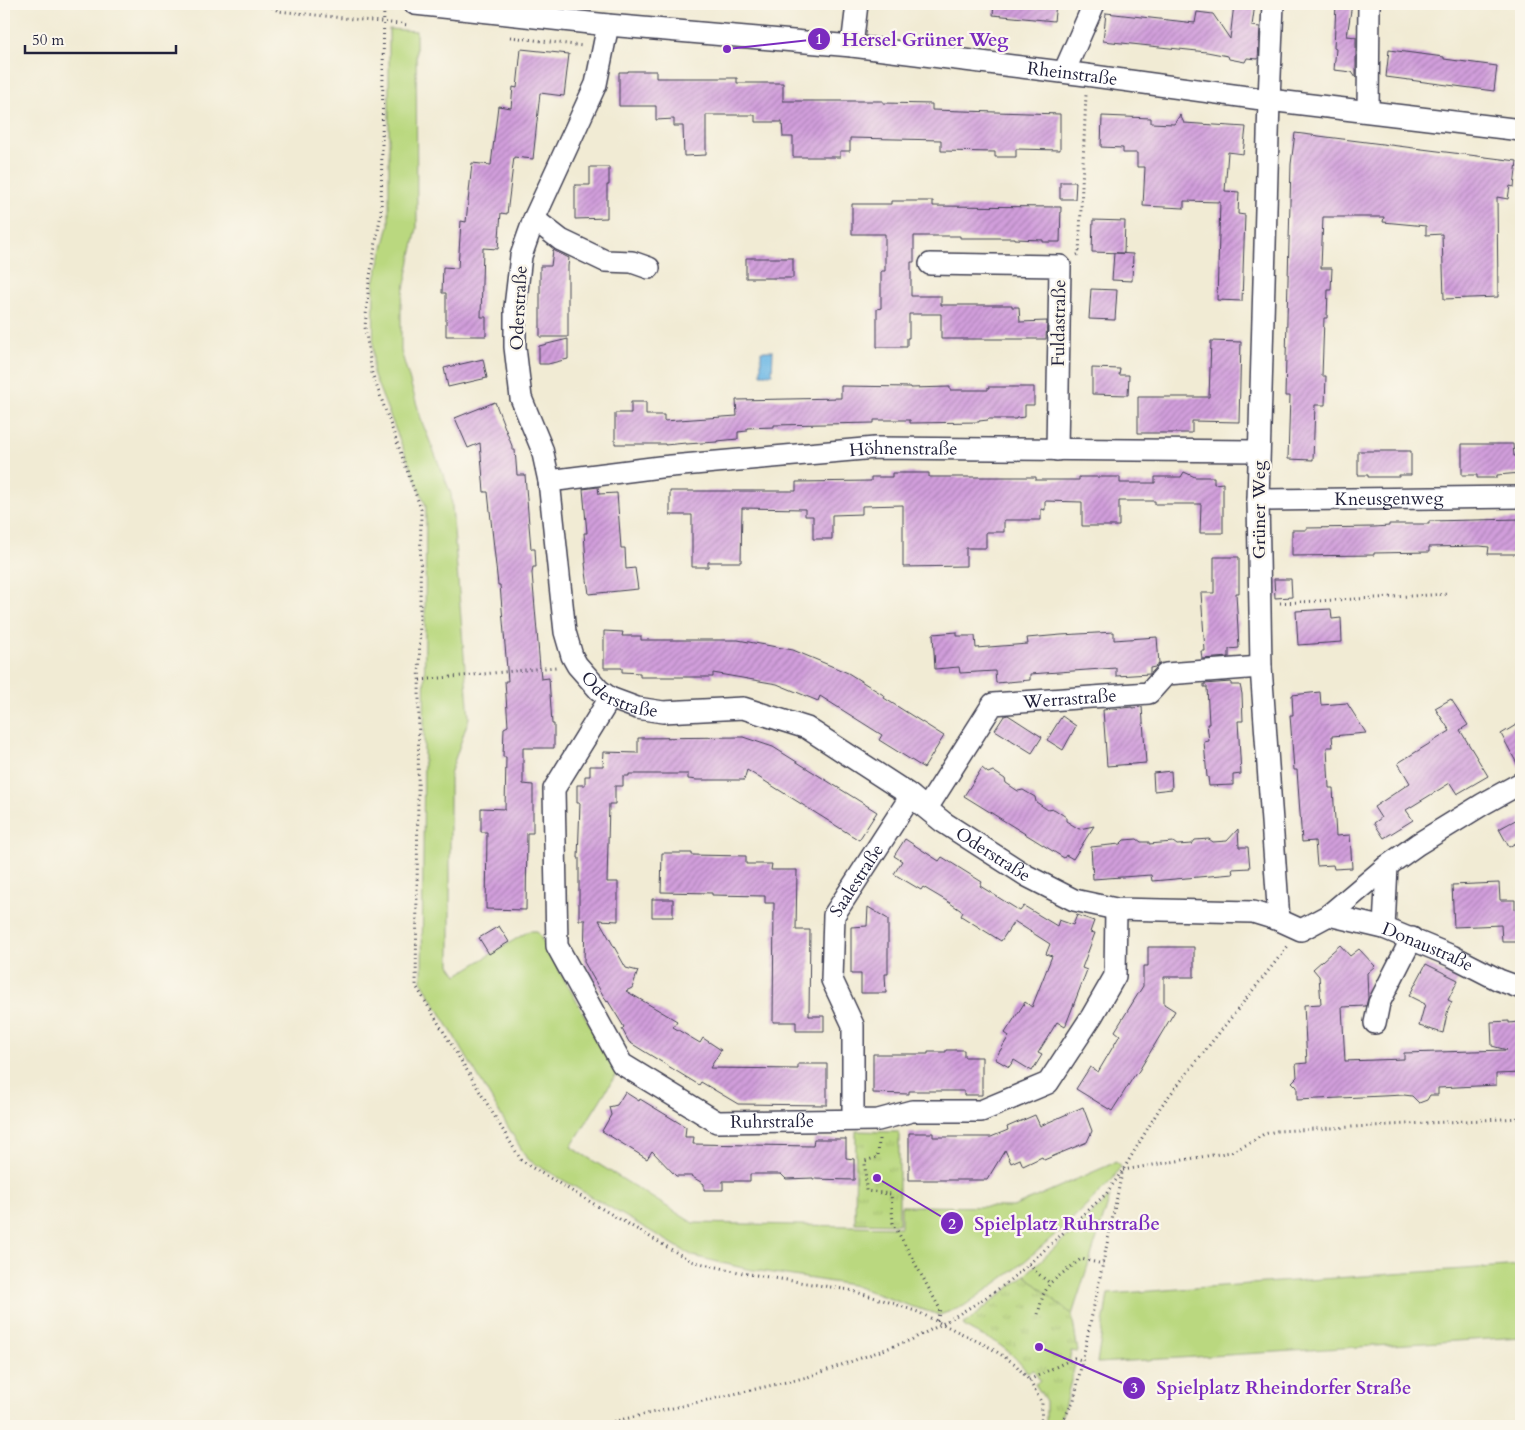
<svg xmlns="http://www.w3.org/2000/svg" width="1525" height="1430" viewBox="0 0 1525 1430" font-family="Cardo,serif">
<defs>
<pattern id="park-tufts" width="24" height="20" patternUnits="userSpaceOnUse" patternTransform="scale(1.25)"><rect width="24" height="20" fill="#bad87f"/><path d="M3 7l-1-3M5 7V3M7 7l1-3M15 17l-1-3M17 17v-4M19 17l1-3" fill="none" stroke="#a0b96f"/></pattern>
<pattern id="building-hatch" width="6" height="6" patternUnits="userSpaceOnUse" patternTransform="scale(1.25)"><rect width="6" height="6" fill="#d29fdc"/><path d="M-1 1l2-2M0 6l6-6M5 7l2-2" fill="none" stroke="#aa81b4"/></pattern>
</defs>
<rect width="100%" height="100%" fill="#fbf7ec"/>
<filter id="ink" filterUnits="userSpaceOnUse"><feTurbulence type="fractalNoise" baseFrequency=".02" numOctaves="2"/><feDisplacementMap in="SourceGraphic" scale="10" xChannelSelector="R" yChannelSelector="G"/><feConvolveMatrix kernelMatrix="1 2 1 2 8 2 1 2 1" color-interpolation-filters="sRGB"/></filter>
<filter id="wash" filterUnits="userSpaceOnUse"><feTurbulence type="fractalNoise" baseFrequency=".0096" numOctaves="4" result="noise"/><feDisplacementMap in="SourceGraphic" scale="20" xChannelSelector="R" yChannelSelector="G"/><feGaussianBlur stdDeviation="1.12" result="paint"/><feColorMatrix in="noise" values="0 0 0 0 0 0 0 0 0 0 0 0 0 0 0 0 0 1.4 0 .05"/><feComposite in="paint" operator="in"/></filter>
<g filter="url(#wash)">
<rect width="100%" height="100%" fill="#f1ebd4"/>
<path fill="#bad87f" stroke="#6e7d5d" d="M389,29L416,31L417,228L401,303V351L422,422L451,494L469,718L450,774V965L457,975L529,931H537L617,1073L571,1147L693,1223L901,1227V1206L1013,1207L1116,1162L1120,1167L1113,1179L1065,1226L1017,1268L964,1306L940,1315L910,1306L852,1285L747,1269L693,1256L527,1159L422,982L426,506L373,373L374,283L389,225Z
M1110,1197L1072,1315L1025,1275Z
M1521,1265V1337L1097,1363L1108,1294Z"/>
<path fill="url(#park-tufts)" stroke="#6e7d5d" d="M856,1131L899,1132V1224L855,1223Z
M1025,1275L1072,1315L1078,1352L1071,1351L1069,1363L1075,1365L1063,1412L1056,1426H1046V1401L1035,1384L1040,1381L1034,1370L1027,1372C1018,1360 1008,1350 995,1342C984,1336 973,1333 963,1325Z"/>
<path fill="#6cb7e5" stroke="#476c90" d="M761,351H773L772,374H761Z"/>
<g id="blocks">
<path fill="url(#building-hatch)" d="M994,4H1056L1054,21L993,15Z
M1234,4H1255L1252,26L1260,27L1258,59L1247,58L1245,62L1229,59L1228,56L1207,52L1103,41L1106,13L1195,23L1197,12L1213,14L1230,39Z
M1336,4H1352L1347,36L1356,37V78L1352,72L1334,70L1336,49L1334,48Z
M521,49L569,54L564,96L540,93L533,159L514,157L507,214L501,213L498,249L483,248L481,317H486V336H446V293H442L443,267L458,268L461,221L466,222L472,163L491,165L498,106L511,108L513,87L517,88Z
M1389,50L1444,57V59L1497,66L1494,91L1386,77Z
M628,71H656V78H737V83H783V101H883V103L932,104V110L1060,114V150L1016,149V157H995V152L941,151V140L850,138V151H840V157H793V137H783L782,122H755V115H706V155L684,156L683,126H674V119L656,120V106H619V72H628Z
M1180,115L1184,123L1246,127L1243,154L1228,152L1225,191L1239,192L1238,214L1245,215L1242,301L1217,300L1220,202L1184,201V208L1143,206L1145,167H1137V153H1123V148L1101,147L1102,116L1151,118V123L1174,124Z
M1295,133L1517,161L1514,187L1510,186L1508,199L1497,197L1498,297L1444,299L1442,234L1426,235V226L1383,222L1384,217H1323L1321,268H1332L1331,290H1328L1327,318H1324L1322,376H1326L1325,405H1315L1313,460L1288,459L1290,396H1285L1291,164Z
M590,167H609V185H607V218L575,219V185H590Z
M1060,182H1076L1075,199H1060Z
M891,201H933V206L1061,207L1060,242H1043V240L1015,239V238H960V236H914V262H911V296H941V305H1012V307H1019L1020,322L1047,321L1046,339H941V314H909V338H907V347H877V309L881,308V271H885V234H852V204H891Z
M1093,220L1125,221L1124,253L1092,252Z
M553,250L569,258L568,266V337H540V266H551Z
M1114,253L1133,254L1132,281L1112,280Z
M746,258H793V278H746Z
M1091,289L1117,290L1115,320L1089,319Z
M568,339V359L548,364H539V346Z
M1211,341L1241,342L1239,422L1192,421V433H1138V397H1209Z
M483,359L487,378L448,387L444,368Z
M1092,368L1120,369L1119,375H1129L1128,395L1092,394Z
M841,386L911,387V388L950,387V390H988V387H1034V405H1025V417L1016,418V419H988V420L979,421V422L910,423V420H874V423L774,425V427L747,428V431L738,432V439L717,441V442L686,444V443L665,445V444H615V413H631V402H646V415H664V421L737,416L736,400L841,398Z
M495,402L512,446V450H515L517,475H525L531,549H535L536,567H533L532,573L541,679L549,678L552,724H554V748H523V784L533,785V833H527L526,910L486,909L487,832H481V808L505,809L506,757H503L504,728L508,726L505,681H508L500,585H498L488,492H484L480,443L468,448L455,418Z
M1462,444H1513L1514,456H1521V473L1497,475V478H1477V475H1462Z
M1358,451H1411V475H1399V477H1368V475H1358Z
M1184,472L1195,477H1214V484L1223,483V533H1200L1201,504H1155V501H1119V526H1082V502L1045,501V510L1041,509V520H1004V532H986V548H966V566L903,567V505L862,506V514L832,515V539H813V516H805V509L742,508L741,562H708V567H692V515H670V491H796V482L871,481V477H892V473H929V477H1036V480H1079V477H1120V483H1155V477H1181Z
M598,487L599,494L617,493L621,548H625L626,569L635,568L638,589L589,594L586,572L585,563H586L584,533H587L583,489Z
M1521,519V554H1488L1489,547L1480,546L1429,547V552L1374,553V555L1292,556V530H1306V528L1374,527L1389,526V524H1429V521Z
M1214,557H1239V593H1236L1239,648L1229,649V657L1202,659L1201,651H1205L1201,593H1214Z
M1274,579H1291L1292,597L1275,598Z
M1331,609L1332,619L1341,618L1342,642L1298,645L1296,611Z
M604,631L623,632L622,636H641V640H738L793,650L848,673L885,696L884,698L944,736L924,768L879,740L882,735L820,696L818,701L777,684L713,673V677H640V673L622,672V668H604Z
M957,632V636H975L976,648L1028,644L1027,638L1061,635L1114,632V640L1157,637L1159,664L1155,667L1150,668V674L1116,676V668L1030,674V680L996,683L995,671L960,673L959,667L935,669L933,634Z
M1231,682V685H1240L1242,694L1243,721H1238L1241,774L1233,775V785L1209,786L1208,777H1207L1204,742L1209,741L1207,724H1209L1207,687H1204V684Z
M1320,692L1321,705L1347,703L1366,733L1332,736L1333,747H1327L1329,788H1333L1336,836L1350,835L1352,868L1334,869L1333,865L1317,866L1315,841L1302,842L1297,770H1294L1290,715H1293L1292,695Z
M1451,699L1468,725L1460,730L1488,776L1457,794L1450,783L1406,810L1413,820L1384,838L1374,823L1381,818L1374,807L1410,783L1398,763L1450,731L1435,708Z
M1132,707V708L1142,707L1146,763L1107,766L1103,710Z
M1008,715L1042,737L1032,753L995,730L1004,716Z
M1062,716L1076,726L1063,750L1047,740Z
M1521,722V771L1501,734Z
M743,737L773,747L877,812L859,840L747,770L744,780H697L688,779V774H629V776H623V786H615V804H609L607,882H618V921L599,920L626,968L638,971L632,988L626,991L677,1021L673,1027L700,1043L703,1038L721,1050L710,1068L798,1069V1064H827V1105L738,1104L701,1082L699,1085L629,1042L622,1029L624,1027L608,1001L607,1002L584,962L585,920H579V858H578L580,803H577V785H585V776H590V766H603L604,752L638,753V738Z
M982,768L988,773L993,771L1005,779L1006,783L1018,791L1023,790L1035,797L1036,802L1048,810L1054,809L1066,817V821L1079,829L1094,826L1073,859L1066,855L1064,858L964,796Z
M1171,771L1172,789L1154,791L1153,773Z
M1521,817V840L1509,847L1499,829Z
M1238,829L1239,847H1248L1250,868L1232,869L1233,874L1152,881L1151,875L1093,879L1091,847L1120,844L1124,840L1137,839L1141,842H1149V844L1173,842L1177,845L1192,844L1195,840L1209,839L1213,842L1227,841Z
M905,839L939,861L942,857L982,882L980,886L1020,911L1024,906L1057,926L1059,920L1073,925L1077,915L1094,921L1090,932L1095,933L1082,968L1087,970L1065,1027L1057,1022L1038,1053L1042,1055L1032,1071L1014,1060L1009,1067L995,1059L1009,1036L1005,1033L1025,1002L1032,1007L1052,956L1046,954L1050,944L1014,921L1015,920L1001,941L961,916L963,912L950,903L923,887L921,890L894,874L902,861L894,856Z
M662,853H692V855L746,856V864H772L771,870H797L796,930H810L809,1016H824V1031H796V1022H773L774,903H765V896L712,895V893L661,892Z
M1499,883L1500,900H1515V910H1521V942H1502L1501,925L1454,927L1452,885Z
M652,899H673V917H652Z
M868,907L888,919V974H885L886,993H861V974H851V927L867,926Z
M499,926L509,942L489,954L479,938Z
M1340,945L1350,956L1359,949L1375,966L1367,973L1368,998L1366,1006L1342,1007L1345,1061L1404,1059V1053L1507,1050L1492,1046L1491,1022L1509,1021V1023L1518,1022L1520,1049H1521V1073L1496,1074V1085L1438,1088V1095H1430L1427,1100L1419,1103L1412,1096L1404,1095L1297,1100V1087L1292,1082L1297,1077L1296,1064L1307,1063L1304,1005L1321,1004L1319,976L1313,969Z
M1148,947H1194V977H1164V1004L1175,1011L1137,1074L1136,1073L1112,1111L1076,1089L1090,1067L1098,1072L1120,1035L1115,1031L1143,986V966H1148Z
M1426,964L1458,980L1448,1000L1452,1002L1448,1009L1443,1033L1419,1026L1425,1004L1409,996Z
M946,1050H964V1057H982V1095H964V1091H909V1094L873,1093V1054H928V1052H946Z
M625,1092L639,1101L640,1099L686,1127L685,1137H694L693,1144L813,1146L814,1139H846V1158L854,1159V1180L813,1179V1178L786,1179L781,1174H750V1181H723V1190H704V1184L691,1176H676L652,1151L647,1159L602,1131L611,1115L609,1107L617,1105Z
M1083,1107L1092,1131L1087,1142L1044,1160L1042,1157L1023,1166L1020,1159L1011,1163L1005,1150L987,1180H909V1133H933V1137H991L1008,1130L1007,1127L1035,1115L1040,1126Z"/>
</g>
</g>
<g filter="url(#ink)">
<use href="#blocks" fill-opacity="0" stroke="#414052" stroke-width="1"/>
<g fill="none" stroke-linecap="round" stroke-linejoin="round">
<g stroke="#414052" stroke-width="24">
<g id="minor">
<path id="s1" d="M415,4L608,25L852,46L1086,75L1269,100L1521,130"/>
<path d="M1273,4L1269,100L1258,500L1261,667L1279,920"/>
<path id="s2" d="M608,25L596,84L534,219L521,256L515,307V347L521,398L542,449L549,481L565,632L572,656L577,665L599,690L610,698L637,708L663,712L743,708L807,728L907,793L943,822L1027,876L1074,900L1116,909L1253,912L1279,920L1301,930L1329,915L1387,866L1418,844L1483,804L1521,783"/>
<path d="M852,46L857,4"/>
<path d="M1064,72L1094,4"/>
<path d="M1368,111L1369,4"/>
<path d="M534,219L561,240L605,261L632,262L649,268"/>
<path d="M930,264L1060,266L1057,450"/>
<path id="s3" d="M549,481L660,467L875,448L1258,451"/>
<path id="s4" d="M1258,500L1521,497"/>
<path id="s5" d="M610,698L554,789L557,946L622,1064L717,1122L878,1120L912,1111H981L1048,1083L1092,1016L1115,976L1116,909"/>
<path id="s6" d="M927,808L993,704L1149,693L1166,674L1261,667"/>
<path id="s7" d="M1329,915L1384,928L1452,956L1499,980L1521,988"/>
<path d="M1384,928L1387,866"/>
<path d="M1375,1023L1379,1003L1412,938"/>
<path id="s8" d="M853,1119V1025L832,980L834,915L911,796"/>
</g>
</g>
<path stroke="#414052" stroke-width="3" stroke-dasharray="1 4" stroke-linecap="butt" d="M268,4L278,11L409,25
M384,4L381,213L369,282L365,327L372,373L421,509L416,986L521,1160L531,1167L691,1261L743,1273L849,1290L883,1300L918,1312L991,1348L1015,1364L1029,1380L1042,1403L1041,1426
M510,37L583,46
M1077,255L1079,254L1086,95
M1280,603L1449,594
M420,680L556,667
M879,1139L878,1157L865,1161L866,1191L891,1194L893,1223L940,1309L937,1322
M1123,1170L1231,1152L1250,1143L1264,1134L1277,1131L1521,1118
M1029,1264L1037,1273L1050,1283L1081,1259L1103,1264
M1038,1314L1043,1295L1050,1283
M1029,1380L1074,1358L1082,1360
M594,1426L808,1377L911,1340L942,1324L979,1302L1004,1285L1029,1264L1106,1194L1123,1170L1161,1106L1288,946
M1060,1426L1074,1400L1122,1173"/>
<use href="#minor" stroke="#fff" stroke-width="21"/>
</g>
</g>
<g text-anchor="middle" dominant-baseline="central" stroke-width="4.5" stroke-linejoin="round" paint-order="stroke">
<g font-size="18" fill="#22223b" stroke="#fbf7ec">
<text stroke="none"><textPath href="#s1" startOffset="661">Rheinstraße</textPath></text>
<text transform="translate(519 308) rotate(-87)">Oderstraße</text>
<text transform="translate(1059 323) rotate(-89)">Fuldastraße</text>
<text stroke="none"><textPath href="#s3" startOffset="356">Höhnenstraße</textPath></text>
<text stroke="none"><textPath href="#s4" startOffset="131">Kneusgenweg</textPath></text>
<text transform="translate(1259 510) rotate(-90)">Grüner Weg</text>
<text stroke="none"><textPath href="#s2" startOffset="720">Oderstraße</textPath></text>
<text stroke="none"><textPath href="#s6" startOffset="200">Werrastraße</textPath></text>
<text stroke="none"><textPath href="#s2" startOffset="1140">Oderstraße</textPath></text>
<text stroke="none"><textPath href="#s8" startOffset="250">Saalestraße</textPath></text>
<text stroke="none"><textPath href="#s7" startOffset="104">Donaustraße</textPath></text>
<text stroke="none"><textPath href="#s5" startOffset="565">Ruhrstraße</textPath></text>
</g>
</g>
<path fill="none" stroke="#7b2cbf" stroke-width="2" d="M727 49L819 39M877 1178L952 1223M1039 1347L1134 1388"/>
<g fill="#7b2cbf" stroke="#fbf7ec" stroke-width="2">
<circle cx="727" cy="49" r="5"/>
<circle cx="877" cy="1178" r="5"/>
<circle cx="1039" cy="1347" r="5"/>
<circle cx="819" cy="39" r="12"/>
<circle cx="952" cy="1223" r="12"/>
<circle cx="1134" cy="1388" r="12"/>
</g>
<g font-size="15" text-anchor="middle" font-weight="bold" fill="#fff">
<text x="819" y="44">1</text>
<text x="952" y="1229">2</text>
<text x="1134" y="1393">3</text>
</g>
<g font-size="19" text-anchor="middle" font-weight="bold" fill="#7b2cbf" stroke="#fbf7ec" stroke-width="4.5" stroke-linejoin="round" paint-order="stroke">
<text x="925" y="46">Hersel Grüner Weg</text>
<text x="1067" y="1230">Spielplatz Ruhrstraße</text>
<text x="1284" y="1394">Spielplatz Rheindorfer Straße</text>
</g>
<rect width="1525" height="1430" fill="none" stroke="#fbf7ec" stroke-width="20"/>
<path d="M25 45v8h151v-8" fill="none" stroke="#22223b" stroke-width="2.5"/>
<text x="32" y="45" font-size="15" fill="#22223b" stroke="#fbf7ec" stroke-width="4" paint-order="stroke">50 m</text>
</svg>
